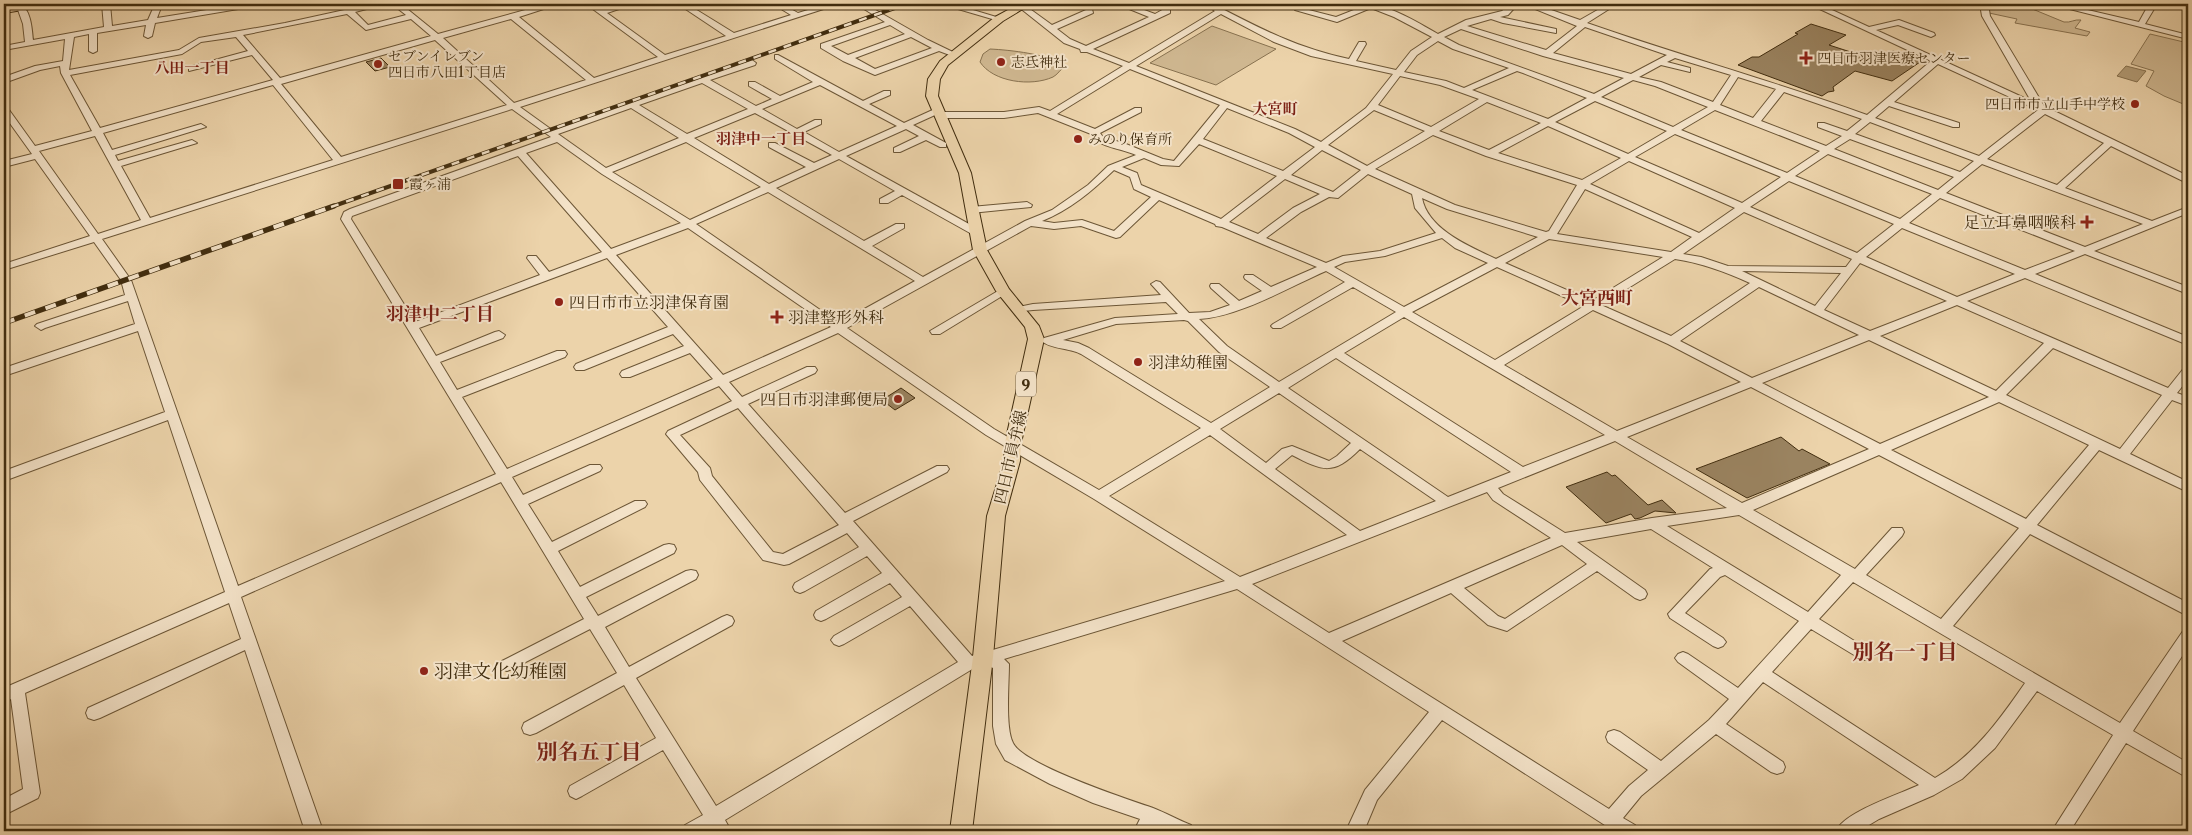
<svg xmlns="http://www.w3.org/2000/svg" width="2192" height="835" viewBox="0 0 2192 835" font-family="'Libre Caslon Text','Noto Serif JP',serif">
<rect width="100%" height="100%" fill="#ecd3aa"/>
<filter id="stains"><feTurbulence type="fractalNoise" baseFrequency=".004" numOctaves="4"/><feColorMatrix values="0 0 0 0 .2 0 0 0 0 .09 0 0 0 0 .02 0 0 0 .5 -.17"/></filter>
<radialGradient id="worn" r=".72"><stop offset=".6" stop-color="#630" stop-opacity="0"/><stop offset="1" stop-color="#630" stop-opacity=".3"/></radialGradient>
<path fill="#cfb790" stroke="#887250" d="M1989,4H2027L2030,8L2064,22C2071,23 2074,19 2081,20L2075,28L2090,32L2087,36L2015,23L2017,19L1989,13L1987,6Z
M1212,26L1276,49L1216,85L1150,63Z
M2150,34L2188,43V106L2164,96L2146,86L2154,71L2131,64Z
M990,49C1010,50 1049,54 1065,66C1061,69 1057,75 1053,77C1031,87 993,82 980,62L983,54Z"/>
<path fill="#b29b75" stroke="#856f4c" d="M2126,66L2146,71L2137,82L2117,76Z"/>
<path fill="#9a8360" stroke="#412d0f" d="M1811,24L1846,35L1829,45L1863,56L1877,61L1893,51L1923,60L1892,81L1855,71L1833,87L1834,91L1828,92L1822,96L1738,65L1752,57H1759L1798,34L1795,33Z
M381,58L390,67L375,71L366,62Z
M901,388L915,398L895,410L882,400Z
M1781,437L1799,451L1802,449L1830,464L1747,498L1696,469Z
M1607,472L1612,476L1615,475L1648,505L1662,500L1676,513L1655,511L1640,518L1635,519L1631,514L1606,523L1566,487Z"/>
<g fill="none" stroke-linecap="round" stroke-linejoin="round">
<g stroke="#6c5636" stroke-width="2">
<path id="minor" d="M102,4H110L112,26L148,20L155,4L162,5L157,18L244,4H260L256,6L155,23L152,36L148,38L144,36L146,25L97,33V51L93,53L89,51V34L74,37L69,70L179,50L199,38L285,23L372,4H386L355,12L368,25L406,15L392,4H401L438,34L547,4H559L519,17L594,78L658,57L586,4H595L602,9L622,4H634L607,13L665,55L726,36L678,4H687L734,33L791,15L773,4H782L798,13L828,4H839L520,107L552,130L752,60L756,63L755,65L710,80L756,106L772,99L749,86V82H755L780,96L813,82L775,59V55H778L863,101L884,91H890V95L869,104L904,123L937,108L940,109L941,112H1004L1039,107L1050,111L1123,66L1087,52H1081L1080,49L1064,43L1020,8L1019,6L1023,4L1052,25L1086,10L1068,4L1087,5L1100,4L1092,9L1093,13L1057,29L1070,39L1086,46L1149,17L1117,4H1128L1155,14L1164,9H1170V13L1093,49L1129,63L1215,11L1204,4H1213C1259,28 1297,48 1349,59L1359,42H1365L1366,44L1356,61L1396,70L1411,51L1432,37L1394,17L1371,8L1337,22L1295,10L1302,4H1311L1305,9L1336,17L1364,6L1362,4C1389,4 1415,21 1438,34L1466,20L1502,11L1510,4H1518L1508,15L1500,17L1556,29V33L1503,23L1491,19L1467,26L1546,50L1577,26L1523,4H1534L1580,20L1608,4H1617L1587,23C1681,56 1774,81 1867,115L1931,61L1809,4H1819L1869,27L1899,20L1934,33L1935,35L1931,37L1898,25L1876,30L2031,101L1982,16L1980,4H1988L1990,16L2044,106L2188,176V183L2185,182L2111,146L2065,188L2152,221L2188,207V213L2094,251L2188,287V294L2085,254L2035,274L2188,337V345L2025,278L1967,301L2168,388L2184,368L2188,367V379L2177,393L2188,397V406L2172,400L2130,454L2188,482V492L2099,450L2037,525L2188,603V616L2030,534L1953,626L2120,723L2183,631L2188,629V647L2133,731L2188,763V778L2126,743L2070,831H2052L2113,735L2037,691L1995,748L1962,779L1934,795L1879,819L1859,831H1836C1844,812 1900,794 1919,785L1763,682L1726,724L1783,762L1785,767L1783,772L1777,774L1771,772L1716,734L1641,796L1623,818L1635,825L1638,831H1614L1442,720L1377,800L1364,831H1346L1365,790L1429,712L1237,589L1004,659L1009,664C1009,683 1005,728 1013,743C1023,765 1127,799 1153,808C1166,813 1178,820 1191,825L1194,831H1167L1154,825L1152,831H1134L1140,819L1093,803L1050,784L1005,760L996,744L993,726V668L985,664L974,668L725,820L731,831H713L711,828L706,831H682L685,825L703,815L663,750L582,796L576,799L570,796L568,791L570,786L656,738L624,685L536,733L530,735L524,733L522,728L524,723L617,673L590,629L512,669L507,671L502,669L499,665L502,661L584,619L501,482L241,597L323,831H305L245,650L100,718L94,720L88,718L86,713L88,708L241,639L229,603L25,693L40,793L38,798L4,815V799L23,789L11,699L4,702V688L225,592L168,420L4,481V471L165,412L138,331L4,376V368L135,324L128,301L45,328L41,330L35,326L37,324L125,295L121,280L94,242L4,270V264L90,236L35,159L4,167V161L32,154L4,115V106L7,107L35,146L92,131L61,73L60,66L40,70L4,83V77L35,66L63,61L65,39L4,50V46L25,42L23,24L17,7L21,5C31,10 32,30 33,40L104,27ZM347,14L366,30L411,19L431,36L280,78L243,35ZM1221,14L1274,42L1311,56L1393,74L1366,108L1321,142L1295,129L1136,66ZM511,19L586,80L514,103L443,38ZM1585,27L1667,55L1631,74L1553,53ZM1461,29L1543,56L1624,78L1594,94L1459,45L1444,37ZM236,37L248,51L189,67V71L252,55L273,80L100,128L70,75L182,54L201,42ZM435,40L507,105L341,157L281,84ZM1438,41L1453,49L1509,68L1464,88L1446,81L1404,72L1417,55ZM1675,58L1731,75L1713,102L1661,82L1639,77L1661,65L1690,72V68L1667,62ZM1938,64L2038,110L1979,156L1875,118L1889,106L1953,127H1959V123L1894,102ZM1130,69L1220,105L1174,161L1163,159L1126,144L1103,137L1100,133L1141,112V108H1135L1095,129L1057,114ZM1517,71L1523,73L1587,98L1548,119L1472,90ZM1400,76L1440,85L1479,99L1431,127L1378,105ZM1738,77L1776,89L1753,118L1720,105ZM1633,80L1655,86L1708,107L1673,127L1601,97ZM702,83L748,109L687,134L639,105ZM273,85L333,160L150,218L121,166L197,143L192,140L118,161L115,155L206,127L201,124L112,150L103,133ZM820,85L897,126L839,152L804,132L821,124V120H815L797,129L762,109ZM1784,92L1862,119L1847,131L1824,123H1818V127L1842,136L1826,146L1761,121ZM1595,101L1667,131L1628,154L1555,122ZM1487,102L1541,123L1489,150L1439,131ZM631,108L679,138L606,168L558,134ZM1227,108L1289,133L1315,147L1283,171L1203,139ZM512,109L551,137L350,209L344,212L341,219L496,474L238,586L131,280L102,239ZM1374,110L1425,131L1367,166L1328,145ZM1715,110L1820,151L1787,173L1681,130ZM755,113L832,155L814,163L775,143H769V147L806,167L769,184L694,138ZM1038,113L1091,134C1099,148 1121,148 1136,155L1108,166L1088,185L1052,210L1025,221L923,277L872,246L904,228V224H896L864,241L776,188L839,159L895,191L880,199V203H888L902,195L970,233H978V229L846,156L906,129L919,136L894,148V152H900L926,140L940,147H946V143L913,125L935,115L939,118H1004ZM2045,114L2104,143L2057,185L1987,159ZM1870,122L1974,161L1960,172L1855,134ZM1548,126L1621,158L1582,180L1498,153ZM1675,134L1781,177L1742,203L1635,157ZM1433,135L1486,156L1577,185L1549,231L1546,232L1455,205L1375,169ZM95,136L141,220L98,234L39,151ZM1850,139L1954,177L1938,190L1834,149ZM557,142L602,174L681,223L611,249L526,153ZM686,142L761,187L690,220L612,172ZM1199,144L1277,176L1221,219L1141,185L1137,173L1122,167L1144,158L1161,165L1179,166ZM1322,150L1361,170L1333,192L1291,175ZM1828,154L1932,194L1900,219L1795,176ZM518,156L602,252L549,272L536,256H528L527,258L540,275L415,322L351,219L352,216ZM1629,161L1735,208L1699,233L1590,184ZM1982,164L2143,224L2085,247L1946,193ZM1114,170L1130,177L1134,189L1151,197L1114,231L1082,220L1054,223L1042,221C1070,210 1092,191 1114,170ZM1368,174L1412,194L1415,208L1436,233L1380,251L1343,256L1326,263L1266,238L1301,212L1329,197L1338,198ZM1285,179L1320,194L1293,208L1258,234L1229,222ZM1789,181L1894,224L1857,253L1750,207ZM1585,189L1692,237L1671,252L1557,234ZM768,192L915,281L839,323L696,224ZM1422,198L1447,209L1538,237L1496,259C1471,247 1428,230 1422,198ZM1940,198L2075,251L2025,270L1909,223ZM1159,200L1215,224L1216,226L1222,227L1317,267L1271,287L1253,275H1245L1244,277L1245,279L1262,291L1239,301L1219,284H1211L1210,286L1211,288L1230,305L1210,312L1189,313L1160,282L1156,281L1151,284L1161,295L1033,304L1014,308L1012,310L1014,312L1033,310L1166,302L1178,314L1115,318L1044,338L1042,341C1050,349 1070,348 1081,354L1201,428L1099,490L994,429L847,328L1031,226L1054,229L1081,226L1116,238L1120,237ZM1744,212L1852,259L1846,267L1728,266L1701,257L1683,254ZM688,228L831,327L723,375L616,255ZM1902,228L2015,274L1957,297L1866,257ZM1442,238L1455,248L1488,263L1404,307L1334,267L1345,262L1385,256ZM1549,239L1663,257L1592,301L1505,263ZM607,258L668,327L576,364L574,367L576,370H584L673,334L684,346L622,371L620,374L622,377H630L690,353L713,379L507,469L462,397L565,357L567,354L565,351H557L457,390L440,362L503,338L505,335L499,331L495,332L436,356L419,328ZM1675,259C1702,263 1726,272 1750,283L1671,336L1601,305ZM1860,263L1947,301L1870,331L1824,310ZM1497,267L1584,306L1495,360L1412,312ZM1326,271L1345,282L1273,324L1271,326L1273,328H1281L1353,287L1396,312L1279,382L1227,346L1199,319C1239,317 1289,287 1326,271ZM1742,271L1841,273L1815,306ZM1759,287L1859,335L1752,378L1680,341ZM1957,305L2044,343L1996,391L1880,336ZM1593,310L1668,344L1741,382L1617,431L1504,365ZM1404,317L1605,435L1523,467L1344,353ZM1184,320L1188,321L1219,352L1270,387L1211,423L1089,348L1078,343L1063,340L1116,324ZM838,333L986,435L1094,499L1225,581L986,652L983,651L972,656L853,521L947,472L949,469L947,466H937L845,513L748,404L815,373L817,370L815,367H807L742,397L729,382ZM1869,340L1989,397L1880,444L1762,383ZM2053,348L2162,395L2120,449L2006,395ZM1336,358L1511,472L1448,497L1288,388ZM719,386L732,401L668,431L666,434L698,472L700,480L763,560L784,565L789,564L847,533L859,547L795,583L793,587L795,591L800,593L805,591L867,556L882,573L816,611L814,615L816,619L821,621L826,619L890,583L902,597L834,636L831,640L834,644L839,646L844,644L910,606L958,662L716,806L636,678L732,625L734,621L732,617L727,615L722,617L629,667L605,627L696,579L698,575L696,571L691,570L686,571L598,616L586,597L674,553L676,549L674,545L669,544L664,545L580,587L558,551L645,507L647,504L645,501H635L552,542L528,504L600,471L602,468L600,465H590L523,495L512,477ZM1751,387L1869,449L1742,503L1627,437ZM1279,393L1351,443L1337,456L1329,461L1292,446L1282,449L1266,463L1220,429ZM1999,402L2089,445L2026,519L1891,450ZM738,408L838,524L839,525L783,554L773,552L712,476L710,468L680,435ZM1210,435L1347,535L1240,577L1109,496ZM1615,441L1727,508L1652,518L1565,533L1503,494L1498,488ZM1360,449L1436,501L1360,531L1275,469L1292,455C1323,471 1333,476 1360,449ZM1879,455L2019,528L1941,619L1866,575L1902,536L1904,532L1902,528H1892L1855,569L1753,510ZM1487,492L1493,500L1551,538L1329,633L1252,584ZM1739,515L1841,575L1808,612L1667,526ZM1651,529L1713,568L1710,569L1668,614L1670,618L1713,646L1718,648L1723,646L1726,642L1723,638L1685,613L1720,577L1725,575L1799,621L1738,688L1688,654L1683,652L1678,654L1675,658L1678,662L1729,699L1709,720L1661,761L1620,732L1614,730L1608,732L1606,737L1608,742L1648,770L1629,786L1609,809L1342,641L1451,593L1488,625L1507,631L1597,571L1635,598L1640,600L1645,598L1647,594L1645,590L1577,542ZM1562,545L1587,564L1505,619L1498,616L1464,588ZM1853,582L2025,683C2000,719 1974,756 1935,778L1772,672L1811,629L1859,658L1864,660L1869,658L1872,654L1869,650L1819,619Z
M856,4H865L928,40L959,55L955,57L939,51L875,75L843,61L821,48V44L885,22ZM890,25L905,34L848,55L831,46ZM911,37L932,48L875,69L855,58Z
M941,4H953L1003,19L999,21Z
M2050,4H2062L2139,22L2149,4H2157L2145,24L2188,35V39Z
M1027,202L1032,205L1031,207L971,213L966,210L971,207Z
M1003,288L1009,291L1007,293L940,334H932L930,331Z"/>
</g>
<g stroke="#412d0f" stroke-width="2">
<path id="major" d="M1019,4H1031L1003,21L948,65L940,79L938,96L971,173L987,250L1009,289L1039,326L1044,339L1021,443L1020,461L1005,516L993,657L972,831H950L973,657L987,516L1004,461L1005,443L1028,339L1025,327L996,291L973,250L959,173L926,96L928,79L940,61L995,17Z"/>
</g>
<g stroke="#412d0f" stroke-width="2">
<path id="highway" d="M21,4H47L41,7L4,13V7Z"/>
</g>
<use href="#minor" fill="#f3e2c8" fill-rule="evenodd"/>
<use href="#major" fill="#ecd3aa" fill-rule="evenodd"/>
<use href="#highway" fill="#ecd3aa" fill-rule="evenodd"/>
<g stroke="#412d0f" stroke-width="4">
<path id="rail-far1" d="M331,207L906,4"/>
</g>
<g stroke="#412d0f" stroke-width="5.5">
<path id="rail" d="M4,323L334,206"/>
</g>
<use href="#rail-far1" stroke="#f3e2c8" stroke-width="2.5" stroke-dasharray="8" stroke-linecap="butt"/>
<use href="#rail" stroke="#f3e2c8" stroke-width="4" stroke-dasharray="11" stroke-linecap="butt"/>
</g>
<g fill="#8f2418" stroke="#f3e2c8" stroke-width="2">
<path d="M1803.5 50.5h5v5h5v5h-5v5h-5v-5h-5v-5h5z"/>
<circle cx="1001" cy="62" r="5"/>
<circle cx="378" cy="64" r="5"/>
<circle cx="2135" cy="104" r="5"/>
<circle cx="1078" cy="139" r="5"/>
<rect x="392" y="178" width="12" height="12" rx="2.5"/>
<path d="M2084.5 214.5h5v5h5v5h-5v5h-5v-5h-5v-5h5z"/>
<circle cx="559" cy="302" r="5"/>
<path d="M774.5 309.5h5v5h5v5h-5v5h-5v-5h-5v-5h5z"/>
<circle cx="1138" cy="362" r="5"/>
<circle cx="898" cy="399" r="5"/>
<circle cx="424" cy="671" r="5"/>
</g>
<g text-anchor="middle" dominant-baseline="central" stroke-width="4" stroke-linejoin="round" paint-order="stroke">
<g font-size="14" fill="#412d0f" stroke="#f3e2c8" text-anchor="start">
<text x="388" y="56">セブンイレブン<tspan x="388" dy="16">四日市八田1丁目店</tspan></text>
<text x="1817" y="58">四日市羽津医療センター</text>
<text x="1011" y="62">志氐神社</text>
<text x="2125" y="104" text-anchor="end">四日市市立山手中学校</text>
<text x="1088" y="139">みのり保育所</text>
<text x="409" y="184">霞ヶ浦</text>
</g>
<g font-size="15" font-weight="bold" fill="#7a1f14" stroke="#f3e2c8">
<text x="192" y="67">八田一丁目</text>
<text x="1275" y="108">大宮町</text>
<text x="761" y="138">羽津中一丁目</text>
</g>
<rect fill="#f3e2c8" stroke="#766346" stroke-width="1" x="1016" y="371.5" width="20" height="25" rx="4"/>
<g font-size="15" font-weight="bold" fill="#412d0f">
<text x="1026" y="384">9</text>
</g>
<g font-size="16" fill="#412d0f" stroke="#f3e2c8" text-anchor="start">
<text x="2076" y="222" text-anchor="end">足立耳鼻咽喉科</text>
<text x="569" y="302">四日市市立羽津保育園</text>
<text x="788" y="317">羽津整形外科</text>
<text x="1148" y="362">羽津幼稚園</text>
<text x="888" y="399" text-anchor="end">四日市羽津郵便局</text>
</g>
<g font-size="16" fill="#412d0f" stroke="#f3e2c8">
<text transform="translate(1010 457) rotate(-77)">四日市員弁線</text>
</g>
<g font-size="18" font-weight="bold" fill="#7a1f14" stroke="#f3e2c8">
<text x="1597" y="298">大宮西町</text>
<text x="440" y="314">羽津中二丁目</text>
</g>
<g font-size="19" fill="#412d0f" stroke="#f3e2c8" text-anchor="start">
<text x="434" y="671">羽津文化幼稚園</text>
</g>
<g font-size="21" font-weight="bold" fill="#7a1f14" stroke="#f3e2c8">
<text x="1905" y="651">別名一丁目</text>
<text x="589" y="751">別名五丁目</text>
</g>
</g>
<rect width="2192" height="835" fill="none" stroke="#ecd3aa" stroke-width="20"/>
<rect x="5" y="5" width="2182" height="825" fill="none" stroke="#412d0f" stroke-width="2.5"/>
<rect x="10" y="10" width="2172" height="815" fill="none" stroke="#412d0f"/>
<rect width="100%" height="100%" filter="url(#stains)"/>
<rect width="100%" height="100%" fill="url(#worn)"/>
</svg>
